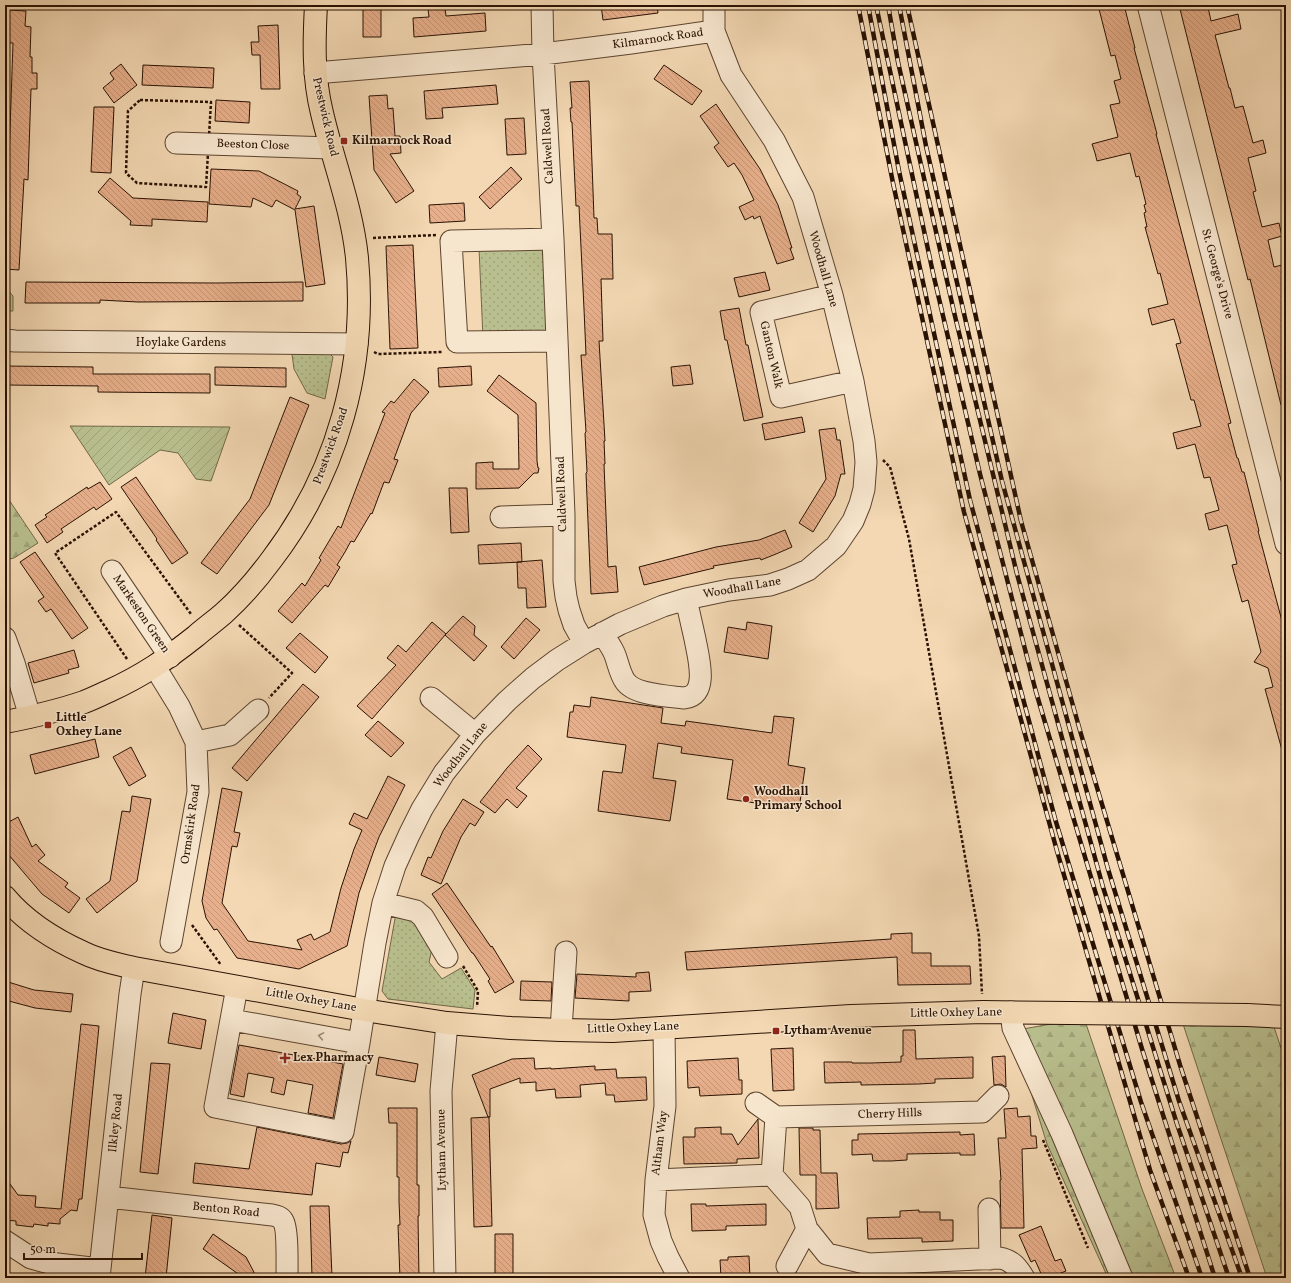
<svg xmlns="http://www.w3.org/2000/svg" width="1291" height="1283" viewBox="0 0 1291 1283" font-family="Vollkorn,serif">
<defs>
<pattern id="grass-dots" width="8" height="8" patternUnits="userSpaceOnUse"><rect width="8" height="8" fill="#b9bf8e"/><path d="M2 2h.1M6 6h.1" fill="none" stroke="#9fa379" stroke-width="1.8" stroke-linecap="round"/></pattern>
<pattern id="forest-firs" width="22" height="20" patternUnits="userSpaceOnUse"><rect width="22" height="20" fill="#b9bf8e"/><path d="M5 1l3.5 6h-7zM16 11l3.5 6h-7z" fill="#9fa379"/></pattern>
<pattern id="garden-furrows" width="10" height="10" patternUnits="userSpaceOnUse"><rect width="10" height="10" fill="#b9bf8e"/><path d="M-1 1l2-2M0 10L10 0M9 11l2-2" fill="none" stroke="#9fa379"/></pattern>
<pattern id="building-back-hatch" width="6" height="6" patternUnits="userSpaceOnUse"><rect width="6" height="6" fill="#e7af8b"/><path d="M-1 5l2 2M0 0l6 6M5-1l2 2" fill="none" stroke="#c69676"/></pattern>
</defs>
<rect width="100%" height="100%" fill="#f3d8b3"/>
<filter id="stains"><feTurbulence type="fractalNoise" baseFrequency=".005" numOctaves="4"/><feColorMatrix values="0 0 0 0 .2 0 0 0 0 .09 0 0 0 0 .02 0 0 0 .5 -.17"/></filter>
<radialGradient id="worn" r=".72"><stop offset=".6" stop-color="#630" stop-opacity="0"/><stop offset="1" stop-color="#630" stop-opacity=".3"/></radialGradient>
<path fill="url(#grass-dots)" stroke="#726848" d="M543,247L548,337L483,338L479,248Z
M5,287L13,296V311H5Z
M329,353L333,357L325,399L307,393L294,369L292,354Z
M396,913L411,915L432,949L429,962L442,979L461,968L475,990L473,1009L388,999L382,991Z"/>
<path fill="url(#forest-firs)" stroke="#726848" d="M5,494L38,543L14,558L5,560Z
M1084,1018L1142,1189L1176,1278H1108L1047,1144L1012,1031Z
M1183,1024L1274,1027L1286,1063V1278H1267Z"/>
<path fill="url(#garden-furrows)" stroke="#726848" d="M70,426L230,427L211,481L196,479L178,453L160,450L109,485Z"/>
<path fill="url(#building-back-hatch)" stroke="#2a1203" d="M363,5H381V37H363Z
M601,5H657L658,13L603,20Z
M1098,5H1124L1135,48H1134L1157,134H1156L1231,423L1228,424L1237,458H1238L1242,472H1244L1259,531H1258L1286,636V750H1282L1265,689L1273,687L1268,668L1254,662L1261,652L1248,600L1242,602L1232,565L1237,564L1227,525L1209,530L1205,514L1219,510L1210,477L1204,478L1195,444L1177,449L1173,433L1201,426L1194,400H1191L1176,344L1181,343L1174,319L1152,325L1148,309L1168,304L1160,273L1158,274L1145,227H1147L1144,213L1146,212L1144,205L1146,204L1139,176L1136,177L1130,153L1097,161L1095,153L1092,144L1118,137L1110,105L1120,103L1114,81L1121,79L1115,55L1111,56Z
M1179,5H1202V8L1208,7L1211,21L1238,14L1241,29L1215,35L1229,88H1230L1235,108L1243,106L1253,143L1263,140L1266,153L1248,158L1256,191L1253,192L1262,227L1279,223L1282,236L1268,240L1274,267L1286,264V278L1282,279L1286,295V404L1281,405L1250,279L1248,280Z
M445,8L446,16L485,13L486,31L414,37L413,18L429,17L428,9Z
M7,10L26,11L25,26L31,27L30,57H32V73H37V89H31L28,180L24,179L19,270L5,269V187L8,188L13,43H6Z
M278,25L280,89H261L260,55H252L251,42H259L258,26Z
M121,64L137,85L114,103L103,88L114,79L110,73Z
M143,65L214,68L213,88L142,85Z
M664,65L702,91L692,105L654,79Z
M589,81L594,218H597L598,234H612L613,279H601L603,341H599L605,441H604L605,464H604L608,567L616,566L618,592L591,594L586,473L587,472L585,433L586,432L581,355H586L584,309L579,206H576L572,122H571L570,108H572L570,82Z
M496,85L498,104L442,108L443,118L426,119L424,91Z
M387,95L388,109L393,108L395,136H400L401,153L390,154L414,191L396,203L374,170L369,96Z
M216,100L250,102L249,123L215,121Z
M716,104L760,169L778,205L792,248H790L794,259L777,264L760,216L754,219L753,216L745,220L739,207L754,200L742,175L734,163L728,167L714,147L719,143L700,116Z
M94,107H114L111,173L91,172Z
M524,118L526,154L507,155L505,119Z
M511,167L522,179L490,209L479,197Z
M211,169L259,171L298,191L297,194L301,197L295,209L314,206L325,284L306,287L295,210L276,200L272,207L253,198L251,207L209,204Z
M110,178L133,198L208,202L207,222L152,219V226L130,225L131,221L98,192Z
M464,203L465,221L430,223L429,205Z
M413,245L418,348L390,349L386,246Z
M765,272L770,290L739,297L734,278Z
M26,282L216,283L303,282V301L138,302L100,300V303H25Z
M739,308L746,345H748L763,417L744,421L727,340H725L720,311Z
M690,365L693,384L673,386L671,367Z
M5,366L93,367V374H210V393L98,392V386L5,385Z
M471,366L472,385L439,387L438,368Z
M215,367L286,368V387L215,385Z
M499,375L536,403L537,461L538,468H539L538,473H534L519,488L476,489V463L493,462V469H519L518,415L487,391Z
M414,379L429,392L411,413L394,459L398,460L389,483L384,482L372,514L371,513L354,542L351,541L345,552L337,565L340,567L328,587L325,585L292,623L278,611L302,583L305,586L321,560L319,558L338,526L341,528L385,413L382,412L391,401L394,403Z
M290,397L309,405L269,505L217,574L201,563L250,499Z
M802,417L805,432L765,440L762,424Z
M835,428L837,440H840L845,474H841L835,496L813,532L799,523L826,479L819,430Z
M136,477L188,553L172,564L156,540L157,539L121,487Z
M100,482L112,499L96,510L94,507L61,529L63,532L47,543L35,525L47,517L45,515L87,487L88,489Z
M449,488H467L469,532L451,533Z
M785,530L792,547L776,554L761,560L760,558L713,566L714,568L644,585L639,567L716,547L759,540Z
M521,543L522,562L479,564L478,545Z
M35,552L88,628L72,639L51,609L46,612L38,601L44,597L20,562Z
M542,560L546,607L527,608L526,588H518L517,562Z
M463,616L475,626L474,635L487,646L474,661L445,635Z
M526,618L540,630L514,659L501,647Z
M432,622L446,634L372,719L357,706L396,665L387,658L398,645L406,652Z
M747,622L772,626L768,659L724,652L728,627L746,630Z
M300,633L328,657L315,673L286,648Z
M74,650L79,667L68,670L69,673L34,683L28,663Z
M303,684L319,697L247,781L232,768Z
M591,697L663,708L661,723L685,726L686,721L772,733L774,716L794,718L788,765L805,768L799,809L727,799L733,760L681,753L682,747L658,743L653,778L676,781L670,821L598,811L603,771L622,773L626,745L567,737L570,712H573L574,705L590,707Z
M378,721L404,743L391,757L365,735Z
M95,739L99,757L35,774L30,755Z
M528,745L542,759L516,788L527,796L517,808L507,799L495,813L480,802L507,768Z
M131,747L146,776L129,786L113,757Z
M388,776L405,785L379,837L373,853L359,893L347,946L299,969L237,958L217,929L214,930L206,918L202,901L222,788L242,792L234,832L240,833L237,847L232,846L222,903L248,941L302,950L297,940L311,934L314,940L330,932L341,888L354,849L362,830L349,824L354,813L367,819Z
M132,796L151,799L137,881L97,913L86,899L110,881L122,811L130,812Z
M463,799L484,812L475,826L470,823L461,837L441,884L421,875L428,857L431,858L443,831Z
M18,817L32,847L36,844L45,855L38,861L68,883L65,887L80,898L69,913L42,894L8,854L5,847V824Z
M447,883L491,947L492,946L514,982L495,993L488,981L490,979L473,953H472L432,894Z
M912,933V953H931V966H970L971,984L898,985L897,957L687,970L685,952L891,939V934Z
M649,972L651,991L629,992V1001L575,998L577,974L636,977V973Z
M5,981L34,990L73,994L71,1012L35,1008L5,1000Z
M521,981L552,982L551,1001L520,1000Z
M173,1013L206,1020L201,1049L168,1043Z
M81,1024L99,1026L82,1199H79L77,1211L71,1210L60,1219V1224L48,1223V1226L34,1224L33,1227L16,1225V1221L5,1220V1177L18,1195L36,1196L35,1207L61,1209Z
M903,1030H915L916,1059L973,1057V1078L935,1079V1083L919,1084L861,1085V1082L825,1083L824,1062H852V1063H871L901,1062V1056H903Z
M239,1045L343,1064L333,1118L308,1113L313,1085L287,1080L284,1095L271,1092L274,1078L248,1073L244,1097L230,1094Z
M793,1048L794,1090L773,1091L771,1049Z
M1005,1056L1006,1087L1001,1084L994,1085L992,1057Z
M379,1057L418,1064L415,1082L376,1075Z
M534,1058L535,1069L551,1068V1069L595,1066V1070L616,1069L617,1078L646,1077L647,1100L615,1102L614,1095H606L605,1083L580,1085L581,1097L556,1098L555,1089L536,1091V1082L520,1083V1078L490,1089V1117H488L472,1075L512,1059Z
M738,1058L739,1080H742V1094L700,1096L699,1087L688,1088L687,1061Z
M151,1063L170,1064L158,1174L140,1172Z
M388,1108H417V1185H419V1216H418L419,1278H400L398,1225H400L399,1201V1177H397V1123H389Z
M1017,1108L1018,1117L1030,1116L1031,1136H1036L1037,1148L1022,1149L1024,1228H1001L1000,1180H1001L998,1138H1006L1004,1109Z
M489,1117L492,1226L474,1227L471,1118Z
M758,1119L759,1158L737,1159V1163L684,1164L683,1137H695V1128L721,1127V1134H732L738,1145Z
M257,1127L341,1144L347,1143L351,1141L348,1153L343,1152L340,1167L316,1163L312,1195L193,1183L195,1163L249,1169Z
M799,1128H813V1130H820L821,1173H837L839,1208L816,1209V1175H800Z
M960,1132V1135L974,1134L975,1155H960V1153L907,1154V1160L891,1161H873L872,1154L852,1155V1140H858V1134Z
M691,1204H706V1206L766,1204V1225L726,1226V1230L692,1231Z
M310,1206H329L332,1277H312Z
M919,1210V1212H940V1220H953V1241L922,1242V1238L868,1239L867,1218L900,1217V1211Z
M152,1215L172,1218L166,1278H145Z
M1041,1226L1055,1261L1061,1259L1066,1271L1048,1278H1043L1035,1260L1031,1262L1019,1235Z
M213,1234L246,1257L257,1278H244L203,1249Z
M495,1234H513V1278H495Z
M749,1256L750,1278L721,1277L720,1260H728V1257Z"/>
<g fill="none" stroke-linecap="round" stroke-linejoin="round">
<g stroke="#5c442f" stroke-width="23">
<path id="minor" d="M542,5L543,54L553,239L564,515V581L566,597L569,610L574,625L584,643
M1148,5L1286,544
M315,73L543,54L631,43L714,31
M176,143L331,148
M553,239L451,241L457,342L557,341
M832,295L761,312L781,397L853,381
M5,340L15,341L357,344
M501,517L564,515
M112,571L170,657
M602,633C606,640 612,647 615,655C618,663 620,674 625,681C634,695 668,696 684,698C710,696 698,656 695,639C692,626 689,612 686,599
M5,638L14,663L30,717
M155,667L179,706L196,742L198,792L171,942
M431,698L475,734
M196,742L230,735L258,710
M383,903L416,911L423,917L447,957
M237,987L215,1107L343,1132L359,1043L375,943L383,903L395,866L409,835L422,809L444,773L475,734L507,701L533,678L557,660L584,643L620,624L663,606L686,599L729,590L770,585L788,579L808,570L836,546L853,521L860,504L864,489L866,462L864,441L853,381L832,295L803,197L774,140L731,75L714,31V5
M1011,1012L1013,1028L1062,1134L1122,1278
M232,1020L359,1043
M664,1028L665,1106L656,1180L654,1215L661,1241L668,1257L679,1278
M561,1030L566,952
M756,1103L776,1117
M772,1175L776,1117L982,1112L998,1096
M656,1180L772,1175L800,1207L807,1229L827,1254L869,1264L1000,1258C1012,1260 1018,1268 1024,1278
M108,1197L272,1215C277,1216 281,1217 283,1221C288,1228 287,1267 287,1278
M989,1209L990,1259
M5,1241L31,1258L49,1263L100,1269
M787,1266L807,1229
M99,1278L130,994L134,968
M445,1278L441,1091L447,1023"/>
</g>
<g stroke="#2a1203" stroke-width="24">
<path id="major" d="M5,722C31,717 58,711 84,702C92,699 100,695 109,691C142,676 167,659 196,636C205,628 215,621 224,613C242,597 258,578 272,559C338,472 367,366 357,258C352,208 333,161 322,113C313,77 314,41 316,5
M5,897C26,922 55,940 84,953C100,961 117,964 134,968L364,1010L447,1023L511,1028L561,1030L613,1031L851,1016L983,1012L1070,1013
M1247,1015L1286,1017"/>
</g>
<path stroke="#2a1203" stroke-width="2.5" stroke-dasharray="3 2" stroke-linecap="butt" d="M140,100L211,102L206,187L137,183L126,173L128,111Z
M373,238L436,235
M374,352L378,354L442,352
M883,460L890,467L909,539L979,936L982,994
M239,625L292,673L269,698
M127,659L55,553L116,512L191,614
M192,925L221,965
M463,966L478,991L477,1007
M1043,1140L1088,1248
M643,1276L644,1278"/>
<use href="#minor" stroke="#f7e6ce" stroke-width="21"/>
<use href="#major" stroke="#f3d8b3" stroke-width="22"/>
<g stroke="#2a1203" stroke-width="4.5">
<path id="rail" d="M858,5L893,183L964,512L1057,851L1150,1170L1189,1278
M868,5L899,171L970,500L1056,822L1141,1102L1202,1278
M876,5L933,273L980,474L1036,692L1142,1049L1215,1278
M888,5L898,62L954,312L1017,574L1103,887L1177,1124L1229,1278
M899,5L926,146L1002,481L1108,869L1179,1101L1242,1278
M907,5L1021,521L1081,734L1180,1065L1250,1278"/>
</g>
<use href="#rail" stroke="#f7e6ce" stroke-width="3" stroke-dasharray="9" stroke-linecap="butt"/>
<g stroke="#2a1203" stroke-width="24" stroke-linecap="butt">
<path id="major-bridge" d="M1070,1013L1247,1015"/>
</g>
<use href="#major-bridge" stroke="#f3d8b3" stroke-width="22"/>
</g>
<defs><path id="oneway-chevron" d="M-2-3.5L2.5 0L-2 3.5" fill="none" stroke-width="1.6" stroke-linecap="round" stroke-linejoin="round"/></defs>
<use stroke="#9b8773" href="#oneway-chevron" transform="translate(321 1036) rotate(-170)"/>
<g fill="#8f2418" stroke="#f7e6ce" stroke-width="1.5">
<rect x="340" y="137" width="8" height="8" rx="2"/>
<rect x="44" y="721" width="8" height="8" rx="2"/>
<circle cx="746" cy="799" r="4"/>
<rect x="772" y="1027" width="8" height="8" rx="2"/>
<path d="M283 1052h4v4h4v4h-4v4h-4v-4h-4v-4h4z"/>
</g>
<g text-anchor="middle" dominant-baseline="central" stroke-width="3" stroke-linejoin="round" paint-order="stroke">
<g font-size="12" fill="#2a1203" stroke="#f7e6ce">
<text transform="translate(658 39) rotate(-8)">Kilmarnock Road</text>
<text transform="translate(325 117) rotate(77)">Prestwick Road</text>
<text transform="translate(253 145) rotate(2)">Beeston Close</text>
<text transform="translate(548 146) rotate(-93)">Caldwell Road</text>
<text transform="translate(823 269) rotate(74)">Woodhall Lane</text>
<text transform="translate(1217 274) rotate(75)">St. George's Drive</text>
<text x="181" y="343">Hoylake Gardens</text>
<text transform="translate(771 355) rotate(77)">Ganton Walk</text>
<text transform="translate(331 446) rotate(-70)">Prestwick Road</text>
<text transform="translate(562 494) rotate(-92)">Caldwell Road</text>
<text transform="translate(742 588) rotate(-10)">Woodhall Lane</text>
<text transform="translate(141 614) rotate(56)">Markeston Green</text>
<text transform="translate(461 755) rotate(-52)">Woodhall Lane</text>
<text transform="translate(191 824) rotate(-82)">Ormskirk Road</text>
<text transform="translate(311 1000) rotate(10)">Little Oxhey Lane</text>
<text transform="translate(956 1013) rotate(-1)">Little Oxhey Lane</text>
<text transform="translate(633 1028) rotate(-2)">Little Oxhey Lane</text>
<text transform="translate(890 1114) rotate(-2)">Cherry Hills</text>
<text transform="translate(116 1123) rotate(-84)">Ilkley Road</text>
<text transform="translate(660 1143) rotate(-83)">Altham Way</text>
<text transform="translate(442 1150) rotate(-91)">Lytham Avenue</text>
<text transform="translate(226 1210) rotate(6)">Benton Road</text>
</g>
<g font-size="12" font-weight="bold" fill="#2a1203" stroke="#f7e6ce" text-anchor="start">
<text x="352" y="141">Kilmarnock Road</text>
<text x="56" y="718">Little<tspan x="56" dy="14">Oxhey Lane</tspan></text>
<text x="754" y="792">Woodhall<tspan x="754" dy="14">Primary School</tspan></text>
<text x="784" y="1031">Lytham Avenue</text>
<text x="293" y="1058">Lex Pharmacy</text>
</g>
</g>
<rect width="1291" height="1283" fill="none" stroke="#f3d8b3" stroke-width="20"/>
<rect x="6" y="6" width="1279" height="1271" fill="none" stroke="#2a1203" stroke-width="2"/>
<rect x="10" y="10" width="1271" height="1263" fill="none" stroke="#2a1203"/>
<path d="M24 1253v6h118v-6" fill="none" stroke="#2a1203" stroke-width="2"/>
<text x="30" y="1253" font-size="12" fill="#2a1203" stroke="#f7e6ce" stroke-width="3" paint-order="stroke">50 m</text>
<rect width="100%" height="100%" filter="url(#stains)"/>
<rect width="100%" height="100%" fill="url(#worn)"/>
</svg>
